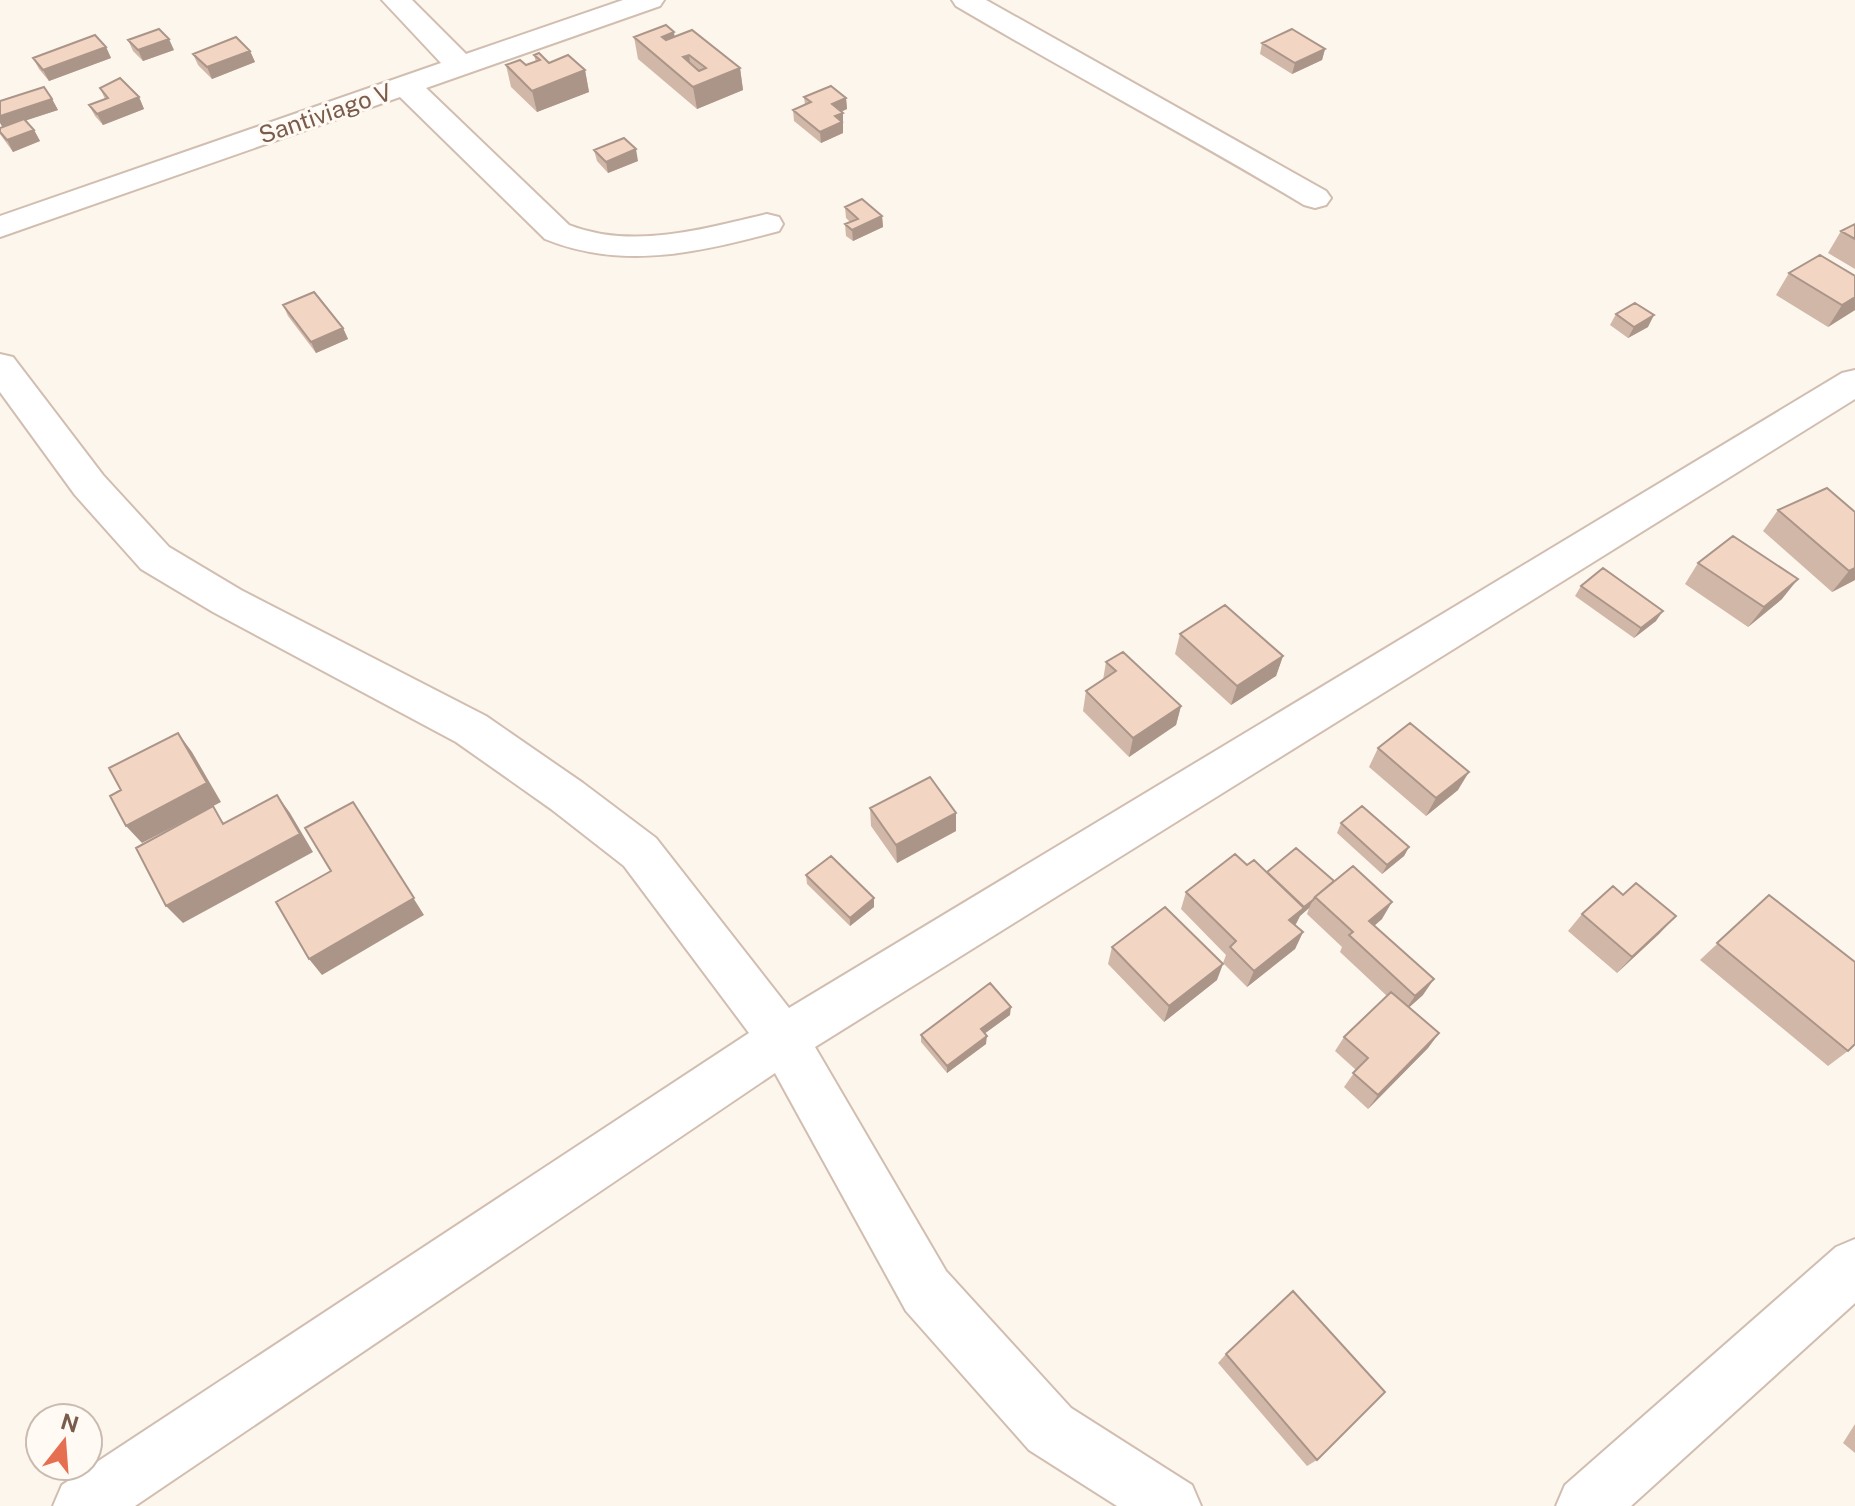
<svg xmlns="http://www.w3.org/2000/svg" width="1855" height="1506" viewBox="0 0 1855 1506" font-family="'Public Sans',sans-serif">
<rect width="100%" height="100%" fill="#fdf6ec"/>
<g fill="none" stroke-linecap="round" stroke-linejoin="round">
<g stroke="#d1beb0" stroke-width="4">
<path id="minor" d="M382,0H412L466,54L623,0H664L660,6L426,88L569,225C633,250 702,229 767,214L779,217L783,224L779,231C699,252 624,271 545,239L400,97L0,237V216L441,63Z
M952,0H986L1326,191L1331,198L1326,205L1315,208L1304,205C1189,136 1071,74 956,6Z
M0,354L13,357L103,475L169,547L241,590L486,716L583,783L656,838L789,1008L1842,373L1855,370V399L815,1047L946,1271L1071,1408L1192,1485L1201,1506H1117L1029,1450L906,1311L775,1073L135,1506H53L62,1485L749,1033L624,866L551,809L456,742L213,612L141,569L75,495L0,392Z
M1855,1239V1303L1631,1506H1556L1565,1485L1836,1247Z"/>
</g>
<use href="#minor" fill="#fff" fill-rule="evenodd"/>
</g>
<path fill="#d1b7a8" d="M634,37H674L740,68L743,90L697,109L638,59Z
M128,40L174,50L143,61L133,51Z
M1262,43L1325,49L1322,60L1292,74L1260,54Z
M106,47L111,58L49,81L39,69L33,58Z
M250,51L255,62L212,79L198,65L193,54Z
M534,55L549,63L585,70L589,92L537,112L511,87L506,65H526L536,62Z
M100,88L139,97L144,109L103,125L95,116L89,105L105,99Z
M804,97L846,98L847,109L841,112L843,124L842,125L843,133L821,143L794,121L793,110L805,105Z
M52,99L58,110L26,120L34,130L40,141L13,152L0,134V128Z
M594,150L638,161L608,173L597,161Z
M845,207L882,216L883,227L853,241L846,236L845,224L850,222L846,218Z
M1855,224V269L1828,253L1841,231Z
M1789,273L1855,310L1828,327L1776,295Z
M283,305L343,328L348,339L316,353L288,316Z
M1616,314L1648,327L1628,338L1610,325Z
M1778,510L1855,512V580L1832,592L1763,531Z
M1698,563L1782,599L1748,627L1685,584Z
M1581,586L1656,621L1634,638L1575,596Z
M1180,634L1283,656L1276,676L1231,705L1175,654Z
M1106,662L1181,706L1176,725L1129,757L1083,711L1086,691L1103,680Z
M1378,748L1458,790L1426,816L1369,767Z
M870,808L956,813V831L897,863L871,826Z
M1341,823L1409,847L1404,856L1382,874L1337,833Z
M1247,865L1267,872L1334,881L1382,919L1374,926L1423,995L1409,1007L1439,1033L1428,1048L1368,1109L1344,1087L1356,1070L1335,1051L1344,1037L1387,996L1340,952L1342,947L1307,914L1309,908L1300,916L1295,925L1303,932L1295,949L1247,987L1223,963L1226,955L1181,909L1186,892Z
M806,875L874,898V907L850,926L807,884Z
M1769,895L1848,1051L1828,1066L1700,960Z
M1582,914L1660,933L1617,973L1568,931Z
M1112,947L1217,980L1164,1022L1108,964Z
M1010,1015L985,1033L986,1044L947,1073L921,1042V1035Z
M1226,1354L1317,1460L1307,1466L1218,1363Z
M1855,1424V1453L1843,1443Z"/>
<path fill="#aa9588" d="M674,32L677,54L662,37Z
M169,39L174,50L143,61L138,50Z
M106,47L111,58L49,81L43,70Z
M1325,49L1322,60L1292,74L1295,63Z
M250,51L255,62L212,79L207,67Z
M689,55L692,77L683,57Z
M740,68L743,90L697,109L693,87Z
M585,70L589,92L537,112L532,91Z
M139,97L144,109L103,125L97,114Z
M846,98L847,109L833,115L832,104Z
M52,99L58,110L3,128L0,123V116Z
M843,113V133L821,143L820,132L835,116Z
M34,130L40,141L13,152L7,140Z
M636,149L638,161L608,173L606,162Z
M882,216L883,227L853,241L852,230Z
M1855,297V310L1828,327L1842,305Z
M1654,315L1648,327L1628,338L1634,327Z
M343,328L348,339L316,353L311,342Z
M1855,568V580L1832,592L1849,571Z
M1798,579L1782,599L1748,627L1764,607Z
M1663,611L1656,621L1634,638L1641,628Z
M1283,656L1276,676L1231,705L1237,686Z
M1181,706L1176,725L1129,757L1133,738Z
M178,733L192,752L221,802L142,843L126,826Z
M1469,772L1458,790L1426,816L1436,798Z
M277,795L290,813L313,852L183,923L166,906Z
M353,802L424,915L322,975L309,959Z
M956,813V831L897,863L896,845Z
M1409,847L1404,856L1382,874L1387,865Z
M874,898V907L850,926V918Z
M1313,900L1309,908L1300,916L1304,907Z
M1392,902L1382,919L1360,938L1369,921Z
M1304,908L1296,924L1282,936L1289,920Z
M1676,916L1660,933L1617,973L1632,957Z
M1303,932L1295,949L1247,987L1254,971Z
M1223,964L1217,980L1164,1022L1169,1006Z
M1434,979L1423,995L1404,1012L1415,996Z
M1011,1007L1010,1015L980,1037L981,1029Z
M1439,1033L1428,1048L1368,1109L1378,1095Z
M987,1036L986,1044L947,1073V1066Z"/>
<path fill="#f3d5c3" stroke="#aa9588" stroke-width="2" fill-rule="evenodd" d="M666,25L674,32L662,37L666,40L692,30L740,68L693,87L634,37ZM689,55L706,68L699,71L683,57Z
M159,29L169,39L138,50L128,40Z
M1292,29L1325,49L1295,63L1262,43Z
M95,35L106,47L43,70L33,58Z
M236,37L250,51L207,67L193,54Z
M539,53L549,63L568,55L585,70L532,91L506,65L520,60L526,65L540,60L534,55Z
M120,78L139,97L97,114L89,105L108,98L100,88Z
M831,86L846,98L832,104L843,113L835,116L842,122L820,132L793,110L811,102L804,97Z
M44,87L52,99L0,116V101Z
M24,119L34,130L7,140L0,132V128Z
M624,138L636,149L606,162L594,150Z
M862,199L882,216L852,230L845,224L858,219L845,207Z
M1855,224V239L1841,231Z
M1820,255L1855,276V297L1842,305L1789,273Z
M314,292L343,328L311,342L283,305Z
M1635,303L1654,315L1634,327L1616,314Z
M1827,488L1855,512V568L1849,571L1778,510Z
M1733,536L1798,579L1764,607L1698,563Z
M1603,568L1663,611L1641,628L1581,586Z
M1225,605L1283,656L1237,686L1180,634Z
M1123,652L1181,706L1133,738L1086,691L1116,671L1106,662Z
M1410,723L1469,772L1436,798L1378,748Z
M178,733L207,783L126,826L110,796L121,790L109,768Z
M930,777L956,813L896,845L870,808Z
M277,795L300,834L166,906L136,848L213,806L223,824Z
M353,802L414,898L309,959L276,902L331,871L305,828Z
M1362,806L1409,847L1387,865L1341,823Z
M1296,848L1334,881L1315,897L1313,900L1304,907L1267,872Z
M1235,854L1247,865L1254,860L1304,908L1289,920L1303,932L1254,971L1230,947L1236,941L1186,892Z
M831,856L874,898L850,918L806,875Z
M1353,866L1392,902L1369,921L1434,979L1415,996L1349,935L1353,932L1315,897Z
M1636,883L1676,916L1632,957L1582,914L1613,886L1623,895Z
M1769,895L1855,962V1044L1848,1051L1717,943Z
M1165,907L1223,964L1169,1006L1112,947Z
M990,983L1011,1007L981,1029L987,1036L947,1066L921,1035Z
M1391,992L1439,1033L1378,1095L1353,1073L1368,1058L1344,1037Z
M1293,1291L1385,1392L1317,1460L1226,1354Z"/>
<g text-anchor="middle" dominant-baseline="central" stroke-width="6" stroke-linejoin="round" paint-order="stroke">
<g font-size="24" fill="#7a5c4d" stroke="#fffaf3">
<text transform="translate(325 113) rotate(-19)">Santiviago V</text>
</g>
</g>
<g transform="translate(64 1442) rotate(17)"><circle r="38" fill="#fffaf3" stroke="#cabbb1" stroke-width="2"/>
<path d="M0-6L14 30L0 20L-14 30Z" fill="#e76f51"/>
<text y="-12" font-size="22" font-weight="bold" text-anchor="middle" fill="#7a5c4d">N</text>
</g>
</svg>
